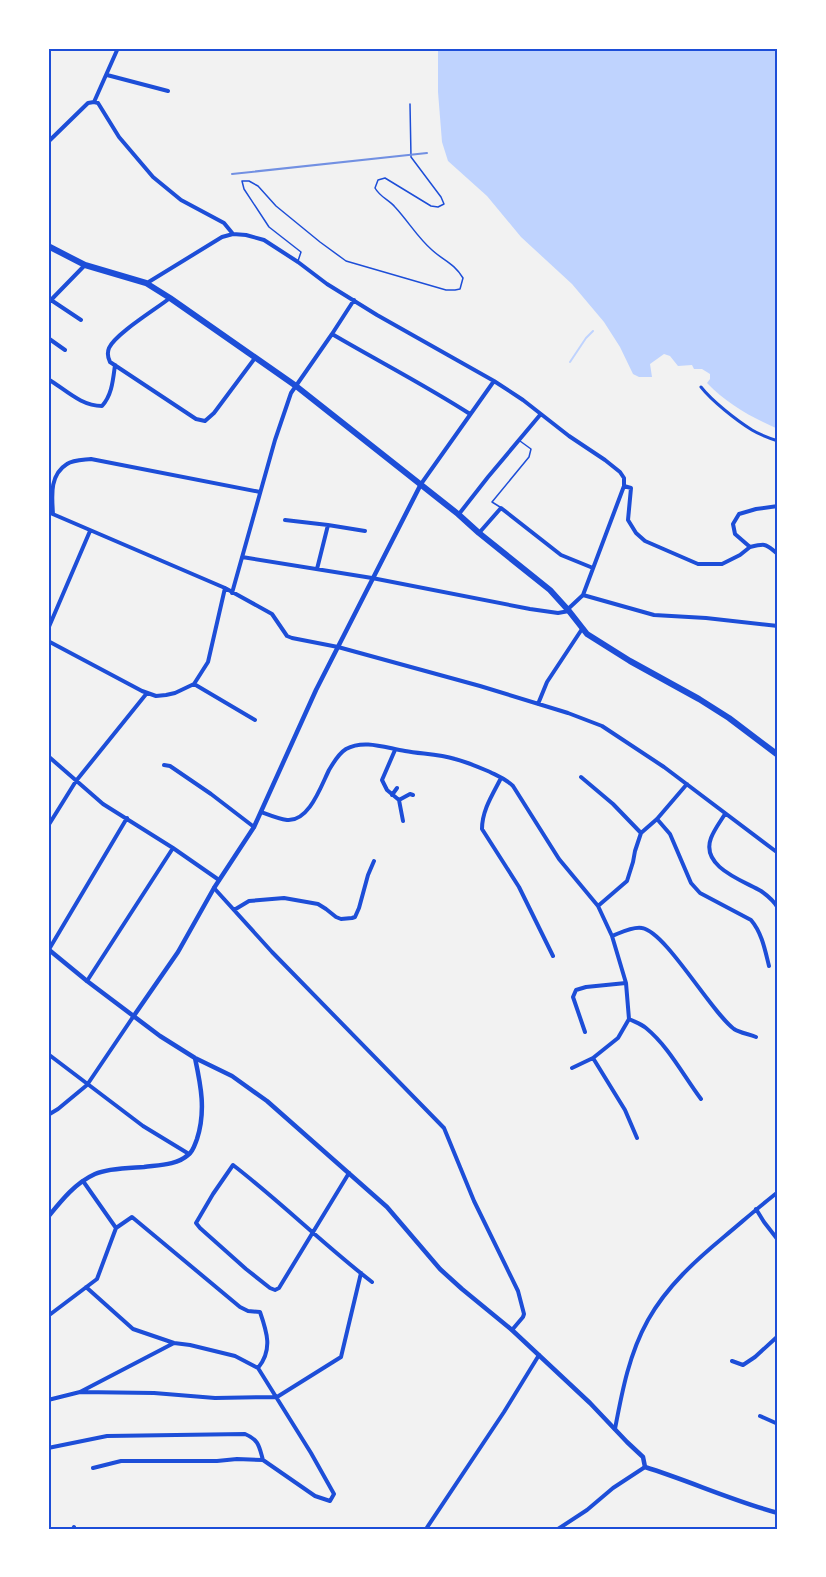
<svg xmlns="http://www.w3.org/2000/svg" width="826" height="1577" viewBox="0 0 826 1577" font-family="'IBM Plex Serif',serif">
<rect width="100%" height="100%" fill="#f2f2f2"/>
<path fill="#bfd3fe" d="M438,48H778V429C751,417 727,404 707,383L710,379V374L702,369H694L692,365L678,366L670,356L664,354L650,364L652,377H639L633,374L620,347L604,322L572,284L521,237L487,196L448,161L442,142L438,92Z"/>
<g fill="none" stroke-linecap="round" stroke-linejoin="round">
<path stroke="#bfd3fe" stroke-width="2" d="M570,362L586,338L593,331"/>
<path stroke="#1d4ed8" stroke-width="1.5" d="M298,261L301,252L269,227L244,189L242,181H249L258,186L276,206L320,242L346,261L446,290H455L460,289L463,278C454,263 444,261 432,250C418,238 408,221 395,207C389,200 380,197 375,188L378,180L385,178L431,206L438,207L444,204L441,197L411,157L410,104
M500,507L492,502L529,457L531,449L520,441"/>
<path stroke="#1d4ed8" stroke-width="3" d="M701,387C712,401 736,420 752,430C760,435 769,438 778,441"/>
<path stroke="#1d4ed8" stroke-width="4" d="M107,75L168,91
M94,102L98,103L119,137L153,177L181,200L224,223L233,234
M48,142L88,103L94,102L118,48
M147,283L222,237L233,234L246,235L264,240L298,262L327,284L377,315L494,381L523,400L569,436L605,460L620,472L624,478V486L583,595L568,609
M170,298C156,309 115,334 109,348C107,353 108,358 110,362L196,419L205,421L214,413L255,358
M51,300L81,320
M48,303L85,265
M332,334C378,361 425,385 470,414
M48,338L65,350
M48,379C66,390 81,406 102,406C112,395 113,380 115,365
M421,484L494,381
M624,486L631,488L628,520L636,533L645,541L698,564H722L740,555L750,547L735,534L733,524L739,514L756,509L778,506
M48,512L225,588L272,614L287,636L292,638L338,647L480,686L568,713L602,726L664,767L778,853
M53,514C52,497 49,475 67,464C73,460 84,460 91,459L260,492
M459,514L488,477L540,415
M285,520L328,525
M479,533L501,508L561,555L593,568
M750,547C767,543 765,544 778,554
M242,557L372,578L530,609L558,613L569,611
M317,569L328,525L365,531
M232,593L275,440L291,393L332,334L354,300
M583,595L654,615L706,618L778,626
M48,629L90,531
M48,641L142,691L156,696L166,695L175,693L194,684L208,662L225,588
M194,684L255,720
M538,704L547,682L582,629
M395,750L382,780L387,790L399,800L403,821
M48,756L103,804L173,848L219,880
M164,765L170,766L211,794L254,827
M581,777L613,804L641,833
M501,778C493,794 482,810 482,829L519,887L553,956
M392,795L397,788
M399,800L410,794L413,795
M261,812C269,815 279,819 287,820C309,822 321,786 329,770C334,762 338,754 346,749C364,739 386,748 405,751C421,754 439,754 455,759C467,762 478,767 490,772C498,776 506,779 513,786L559,859L598,906L612,936L626,983L629,1019L618,1038L593,1058L572,1068
M725,814C720,822 714,830 711,838C700,867 744,881 761,891C768,896 774,901 778,908
M657,819L670,834L691,883L700,893L751,920C762,933 765,950 769,966
M48,826L76,781L147,693
M214,888L272,952L444,1128L474,1201L518,1291L524,1314L523,1317L512,1330
M598,906L627,881L633,862L635,851L641,833L657,819L687,784
M234,910L249,901L284,898L318,904L326,909L336,917L341,919L352,918L355,917L359,908L368,875L374,861
M612,936C620,933 633,926 642,928C666,932 711,1012 734,1029C740,1033 749,1034 756,1037
M48,951L127,818
M87,981L173,848
M629,1019C635,1022 641,1024 646,1028C669,1047 683,1075 701,1099
M585,1032L573,997L576,990L586,987L626,983
M48,1054L143,1126L189,1154
M593,1058L625,1110L637,1138
M48,1115L58,1109L87,1085L133,1017
M349,1173L279,1288L275,1290L270,1288L246,1269L200,1228L196,1223L213,1194L233,1165C281,1202 324,1245 372,1282
M756,1209L764,1222L778,1240
M116,1228L132,1217L240,1307L248,1311L260,1312C267,1332 273,1350 258,1368
M86,1287L133,1329L174,1343L190,1345L235,1356L258,1368L311,1453L334,1494L330,1501L315,1496L263,1460L237,1459L217,1461H121L93,1468
M48,1316L97,1279L116,1228L83,1181
M732,1361L743,1365L755,1357L778,1336
M80,1392L174,1343
M48,1400L80,1392L154,1393L215,1398L277,1397L341,1357L361,1273
M760,1416L778,1424
M615,1429C622,1392 629,1354 648,1320C667,1286 696,1260 725,1236C743,1221 760,1206 778,1192
M48,1448L107,1436L245,1434C259,1440 259,1446 263,1460
M73,1529L74,1527
M426,1529L504,1412L539,1355
M558,1529L587,1510L613,1488L645,1467"/>
<path stroke="#1d4ed8" stroke-width="4.5" d="M48,949L87,981L160,1036L195,1058L232,1076L267,1101L387,1207L440,1269L462,1289L512,1330L590,1403L627,1442L643,1457L645,1467C690,1481 733,1501 778,1513
M133,1017L178,952L214,888L254,827L316,690L421,484
M48,1217C61,1201 75,1183 95,1174C108,1168 130,1168 144,1167C159,1165 177,1165 188,1155C193,1152 195,1144 197,1139C206,1111 201,1086 195,1058"/>
<path stroke="#1d4ed8" stroke-width="6" d="M48,246L85,265L146,283L170,298L296,386L458,514L479,533L550,590L569,611L587,634L630,661L699,699L729,718L778,755"/>
<path stroke="#7290e2" stroke-width="2" d="M232,174L427,153"/>
</g>
<rect width="826" height="1577" fill="none" stroke="#ffffff" stroke-width="99"/>
<rect x="50" y="50" width="726" height="1478" fill="none" stroke="#1d4ed8" stroke-width="2"/>
</svg>
